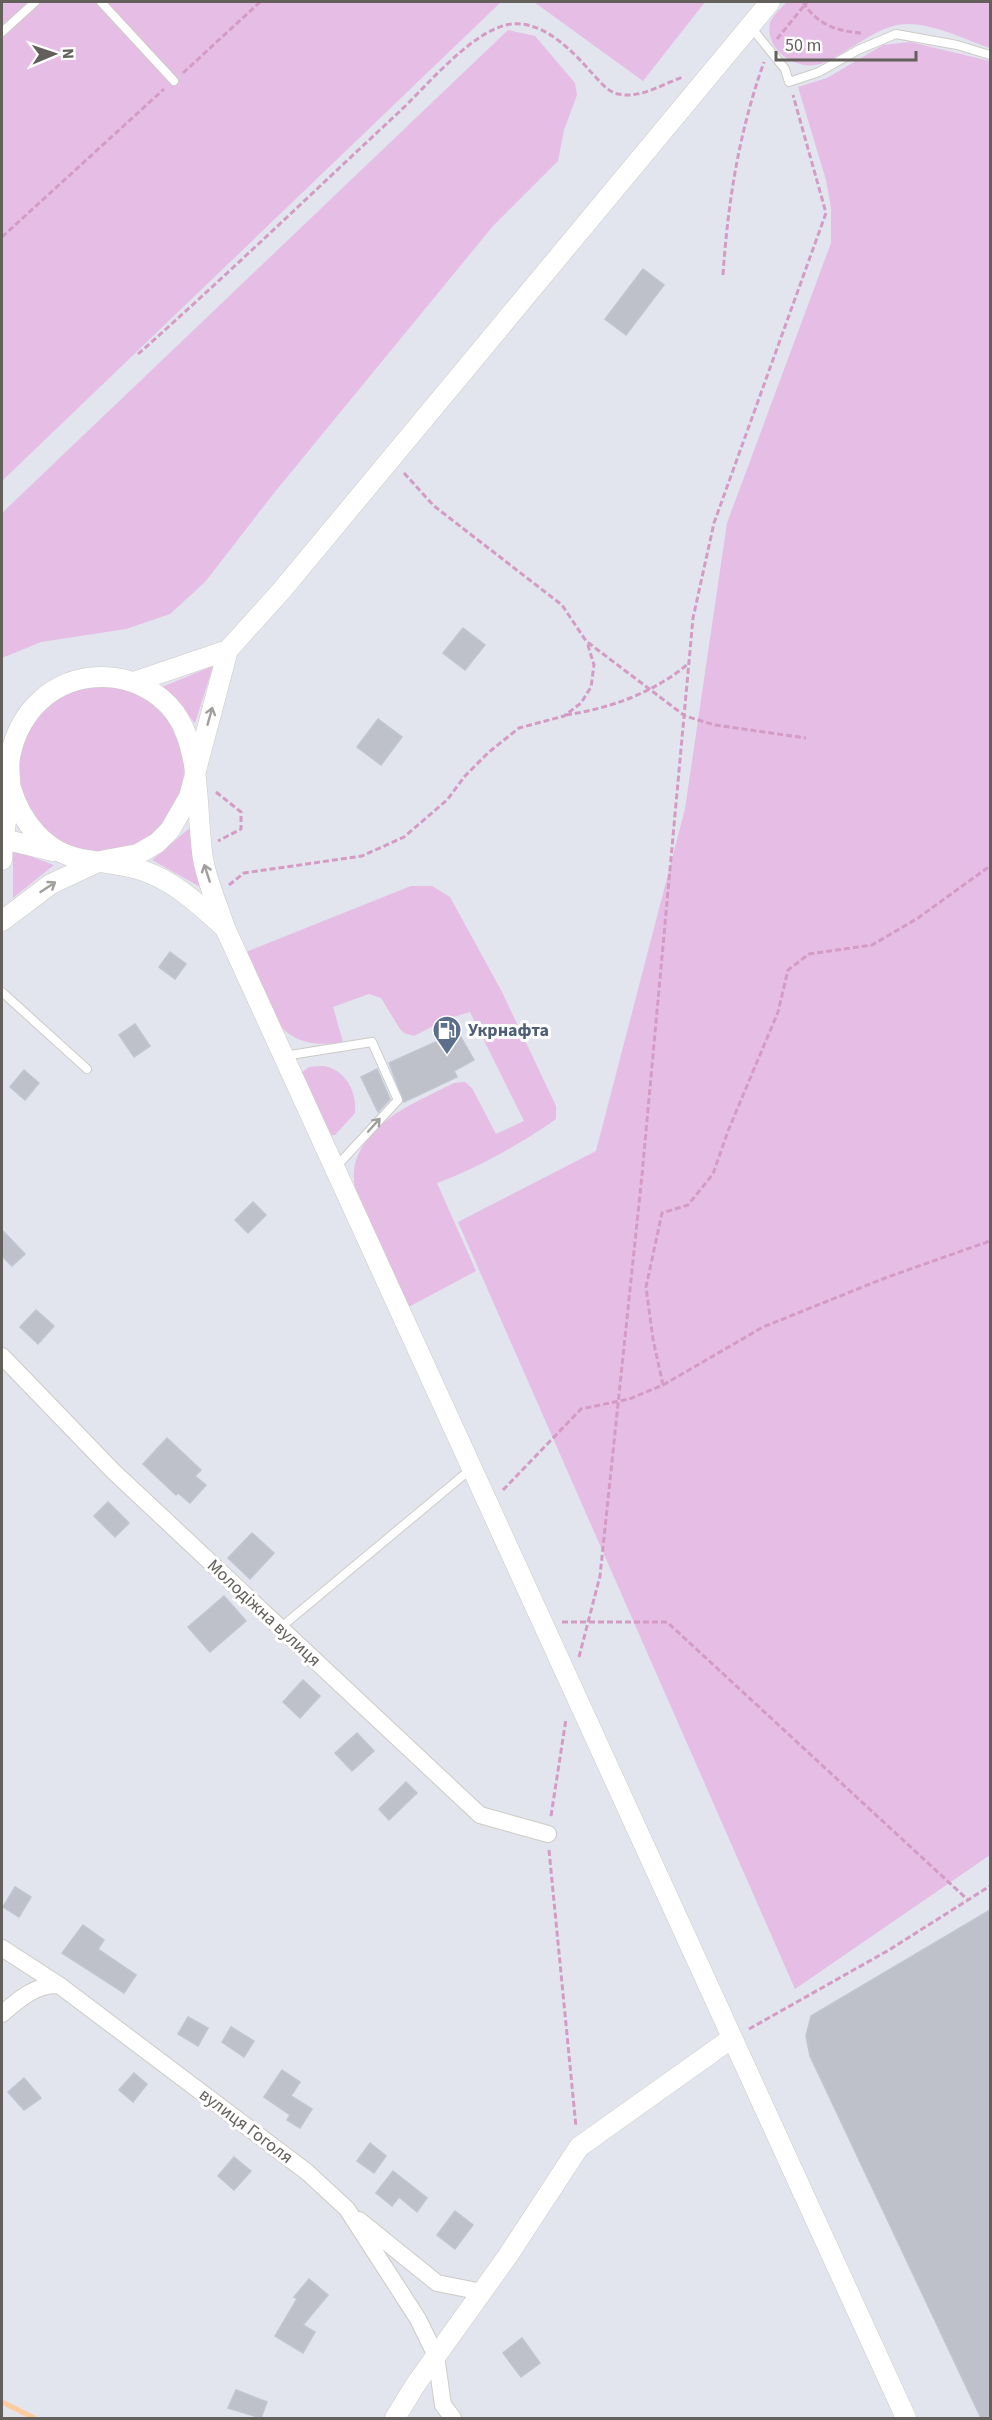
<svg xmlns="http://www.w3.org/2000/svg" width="992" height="2420" viewBox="0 0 992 2420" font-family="'Source Sans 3',sans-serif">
<rect width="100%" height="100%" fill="#e2e4ee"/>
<path fill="#e6bde5" d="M2,2H501L2,481Z
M534,2H705L643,81Z
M787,2H990V48C963,39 926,19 897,25C873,30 845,54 823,63C799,73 764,51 770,23C772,16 782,7 787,2Z
M508,30L535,36L575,83L577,95L564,130L558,161L493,226L274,493L205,582L170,614L126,629L41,642L2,658V513Z
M910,42L990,61V1855L795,1989L458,1222L596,1151L685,809L727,523L831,243V208L826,180L798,87L827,78L883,45Z
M213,666L195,723L162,687Z
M16 770a84 84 0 1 1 168 0a84 84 0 1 1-168 0Z
M191,827L202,888L152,860Z
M13,850L54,865L13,898Z
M411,886H432L450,897L502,992L556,1106V1119C524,1142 474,1170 437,1183L476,1271L403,1310C389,1277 351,1206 354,1171C355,1155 366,1139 378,1128C398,1108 429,1096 454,1083L465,1082L472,1088L496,1134L524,1121L470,1012L447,1019L414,1036L404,1033L400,1029L381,998L369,994L333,1007L343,1042C275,1054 266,1004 241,954Z
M309,1067C314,1067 323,1065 328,1067C348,1073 357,1095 355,1113L335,1135L324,1136L297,1076Z"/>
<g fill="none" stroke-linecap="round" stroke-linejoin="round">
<path stroke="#ffcca0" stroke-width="5" d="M2,2402L34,2418"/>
</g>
<path fill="#bec1c9" stroke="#c0c5d2" stroke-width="1.5" d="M643,269L664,285L626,335L605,319Z
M463,628L485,645L465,670L443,653Z
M378,719L402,737L381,765L357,747Z
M170,952L186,964L175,979L159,967Z
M135,1024L150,1046L134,1057L119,1035Z
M458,1032L474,1060L454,1071L457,1077L404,1102L389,1063Z
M377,1069L390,1099L378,1112L361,1077Z
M24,1070L39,1083L25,1100L10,1087Z
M253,1202L266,1215L248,1233L235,1220Z
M2,1230L25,1254L12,1266L2,1256Z
M36,1310L54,1326L38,1344L20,1327Z
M167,1438L201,1470L195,1476L206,1485L190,1503L178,1493L176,1495L143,1464Z
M108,1502L129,1523L115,1537L94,1516Z
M252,1533L274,1553L250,1579L228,1558Z
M224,1596L246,1621L210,1652L188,1627Z
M303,1680L320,1696L300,1718L283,1702Z
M357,1733L374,1751L352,1771L335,1753Z
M406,1782L417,1793L389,1820L379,1809Z
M15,1887L31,1897L19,1917L3,1907Z
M990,1910V2418H981L810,2056L806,2036L811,2016Z
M83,1925L104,1940L98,1949L136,1975L124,1993L62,1953Z
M188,2017L208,2028L198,2046L178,2034Z
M231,2027L254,2041L244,2057L222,2042Z
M282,2070L300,2082L291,2096L312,2109L300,2128L287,2120L290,2115L264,2097Z
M134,2073L147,2084L133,2102L119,2090Z
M24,2078L41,2098L24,2110L8,2092Z
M370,2143L386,2156L374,2173L357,2161Z
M234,2157L251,2171L234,2190L218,2176Z
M393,2171L427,2198L417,2212L399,2197L392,2206L376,2193Z
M455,2211L473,2225L455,2249L437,2235Z
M309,2279L328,2295L303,2325L315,2332L303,2353L275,2336L297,2299L294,2297Z
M522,2338L540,2363L521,2377L503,2353Z
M236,2390L267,2402L261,2418L228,2408Z"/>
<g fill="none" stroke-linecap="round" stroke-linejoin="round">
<g stroke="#cdcbc5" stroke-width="10">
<path id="service" d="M101,2L174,81
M750,26L785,69L789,82L819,72L858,50L896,34L957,45L990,55
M2,32L35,2
M2,992L87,1069
M284,1056L372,1042L398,1100L335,1168
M280,1628L471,1469"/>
</g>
<g stroke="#cdcbc5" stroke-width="18">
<path id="minor" d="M2,1356L113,1471L480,1815L548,1834
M2,1948L59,1985L307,2172L347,2209L418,2319L436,2356L443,2405L453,2418
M2,2014C19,1999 36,1984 59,1985
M359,2220L437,2283L482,2292"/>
</g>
<g stroke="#cdcbc5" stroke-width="21">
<path id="tertiary" d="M134,682L228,650
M11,788C21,822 46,853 82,859C102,863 123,864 141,870C175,881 198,904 224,927
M3,839L53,851
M2,860C3,836 8,812 10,788C11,778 8,767 10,757C19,711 53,678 100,677C129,676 158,690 175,713C202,750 196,815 203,859C207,882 218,906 225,928L906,2418
M2,921L51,884L100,861L138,854L157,843L170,830L189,797L228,650L282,590L770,2
M395,2418L416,2384L507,2257L579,2147L732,2038"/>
</g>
<path stroke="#d49cc4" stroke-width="3" stroke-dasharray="6 3" stroke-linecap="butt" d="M803,2C817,24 835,31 861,33
M777,39L807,2
M183,73L260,2
M2,237L164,89
M723,275C728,201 739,132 764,62
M138,354C226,276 311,194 398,113C426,87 469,34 506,25C539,17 571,49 590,71C598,79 607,92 618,94C641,99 662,84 683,77
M404,473L434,506L562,605L586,641L685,716L715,725L806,738
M566,715C611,708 653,693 688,664
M216,792L241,812V829L218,841
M229,885L244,873L362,856L404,837L447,800L465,776L489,752L519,728L564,716L581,703L591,687L594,665L587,642
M663,1385L763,1327L885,1278L990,1241
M503,1490L581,1409L629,1399L663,1385L653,1339L646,1287L662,1213L688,1205L713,1174L728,1131L778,1012L788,970L809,954L872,945L918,918L990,866
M562,1622H667L968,1900
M579,1657L600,1576L642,1175L693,618L714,523L826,213L793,95
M551,1816L566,1719
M549,1850L576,2127
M749,2029L889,1950L990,1886"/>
<use href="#service" stroke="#fff" stroke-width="8"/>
<use href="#minor" stroke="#fff" stroke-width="16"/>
<use href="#tertiary" stroke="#fff" stroke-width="20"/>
</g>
<defs><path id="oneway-shaft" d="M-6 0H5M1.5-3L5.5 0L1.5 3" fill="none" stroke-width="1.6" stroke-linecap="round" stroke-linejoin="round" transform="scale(1.5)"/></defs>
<g stroke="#a19f9c">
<use href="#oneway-shaft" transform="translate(210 716) rotate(-74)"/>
<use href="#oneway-shaft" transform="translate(207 873) rotate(-108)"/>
<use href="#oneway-shaft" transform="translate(48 887) rotate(-33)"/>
<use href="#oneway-shaft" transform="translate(374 1125) rotate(-48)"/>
</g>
<defs>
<g id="fuel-pin" transform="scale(1.5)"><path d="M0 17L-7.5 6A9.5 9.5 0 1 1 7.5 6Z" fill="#5c6f8a" stroke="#fff"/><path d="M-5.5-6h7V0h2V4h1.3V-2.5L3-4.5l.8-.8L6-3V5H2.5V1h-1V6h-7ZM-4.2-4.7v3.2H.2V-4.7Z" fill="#fff"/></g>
</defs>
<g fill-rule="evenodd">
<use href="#fuel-pin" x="447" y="1030"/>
</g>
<g text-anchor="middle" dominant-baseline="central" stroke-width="6" stroke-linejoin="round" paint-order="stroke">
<g font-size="18" font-weight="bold" fill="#4e5e75" stroke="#fff" text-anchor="start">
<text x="468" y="1030">Укрнафта</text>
</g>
<g font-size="18" fill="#635f5a" stroke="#fff">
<text transform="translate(264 1613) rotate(43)">Молодіжна вулиця</text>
<text transform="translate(246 2126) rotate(37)">вулиця Гоголя</text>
</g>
</g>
<rect width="992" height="2420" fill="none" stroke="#635f5a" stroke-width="6"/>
<g transform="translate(54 54) rotate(88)" stroke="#ffffff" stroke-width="4.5" paint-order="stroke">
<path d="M0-4.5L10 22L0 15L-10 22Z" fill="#635f5a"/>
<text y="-9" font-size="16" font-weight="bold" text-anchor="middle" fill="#635f5a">N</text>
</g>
<path d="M776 51v9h140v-9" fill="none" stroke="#635f5a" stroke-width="3"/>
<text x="785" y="51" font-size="18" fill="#635f5a" stroke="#ffffff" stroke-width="4.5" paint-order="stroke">50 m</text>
</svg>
